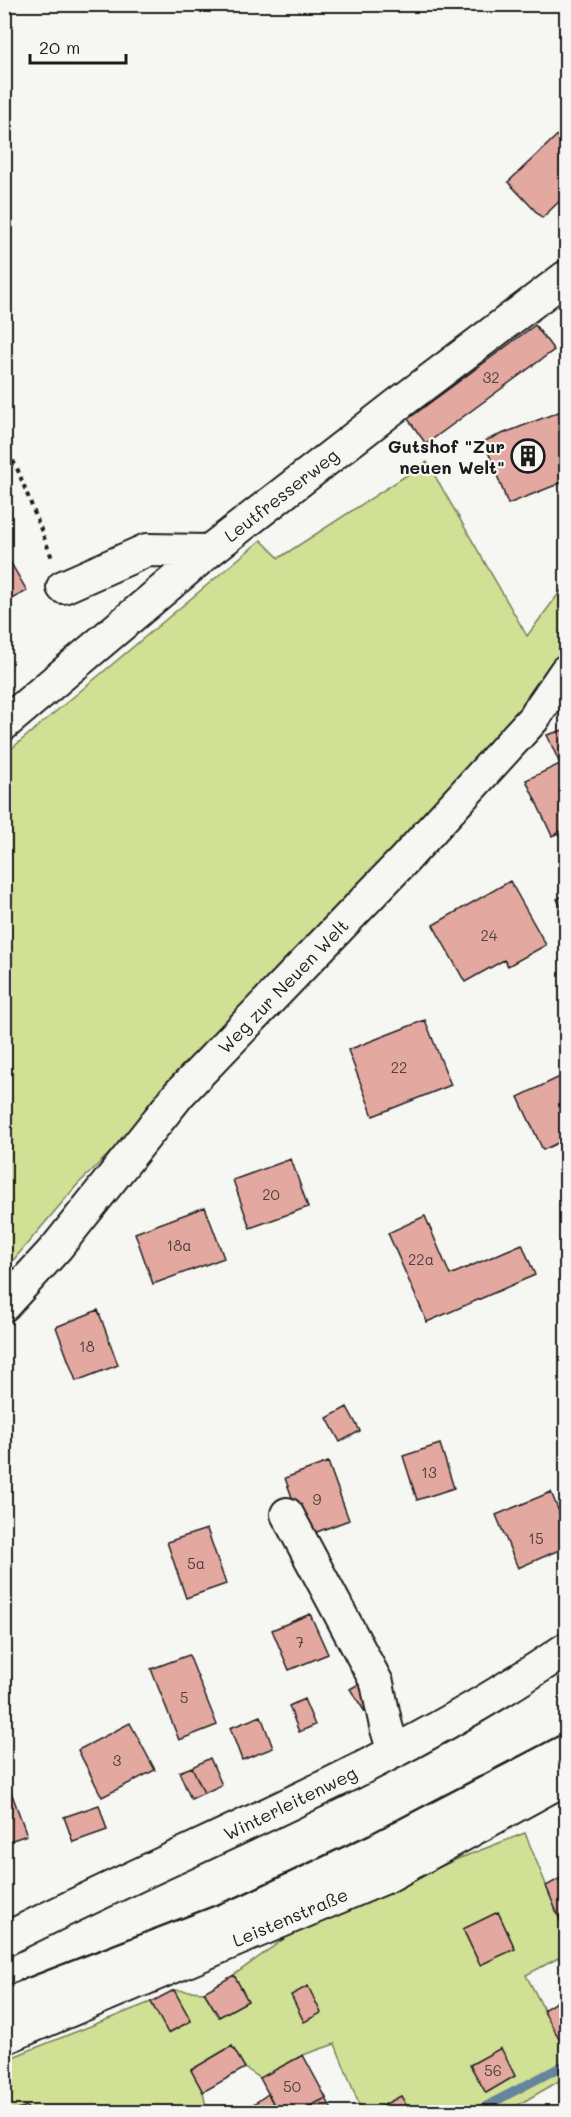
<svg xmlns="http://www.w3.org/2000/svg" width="571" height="2117" viewBox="0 0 571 2117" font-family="Mali,sans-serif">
<rect width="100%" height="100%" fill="#f6f6f2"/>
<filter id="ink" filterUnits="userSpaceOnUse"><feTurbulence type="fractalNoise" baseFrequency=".0167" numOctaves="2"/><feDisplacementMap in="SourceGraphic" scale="12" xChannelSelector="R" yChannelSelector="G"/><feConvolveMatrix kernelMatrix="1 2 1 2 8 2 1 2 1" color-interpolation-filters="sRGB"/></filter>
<g filter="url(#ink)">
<path fill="#d0e094" stroke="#767e58" stroke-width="1.5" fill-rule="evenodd" d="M427,462L527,636L566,584V655L511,731L154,1110L77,1185L5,1270V754L261,540L279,558Z
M525,1833L562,1924L566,1922V1954L526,1975L563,2046L566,2045V2077L506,2112H410L401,2096L372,2112H362L335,2044L303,2055L260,2078L245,2068L231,2046L191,2070L203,2092L207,2112H5V2060L151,2002L169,2033L191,2021L174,1990L204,1992L219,2017L248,2001L234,1975L292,1933L455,1860ZM498,1912L515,1949L480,1965L463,1929ZM500,2049L515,2076L486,2093L470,2065Z"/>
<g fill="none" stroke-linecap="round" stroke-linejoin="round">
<path stroke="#65849d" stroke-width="9" d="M475,2112L566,2064"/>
</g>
<path fill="#e3a9a1" stroke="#1c1c1c" stroke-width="1.5" d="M566,127V195L542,218L508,182Z
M535,325L554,350L426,444L408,419Z
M566,409V481L508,504L484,441Z
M4,551L27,591L4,603Z
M566,729V829L552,836L526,780L560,764L547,735Z
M510,881L546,945L508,966L504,960L465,982L433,925Z
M566,894V910L563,911L557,899Z
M425,1020L451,1085L373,1116L348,1050Z
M566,1074V1139L543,1150L518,1097Z
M291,1159L308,1207L250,1228L233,1180Z
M205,1207L224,1258L153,1284L135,1233Z
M425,1216L450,1275L522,1244L535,1275L427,1322L388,1233Z
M98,1310L118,1365L76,1381L56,1327Z
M347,1407L360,1431L340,1442L327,1418Z
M440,1444L454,1488L417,1500L403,1456Z
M328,1462L349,1520L306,1536L285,1478Z
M551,1492L566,1529V1547L518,1568L496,1515Z
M207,1529L226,1584L186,1598L167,1542Z
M310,1614L328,1654L289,1670L272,1630Z
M189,1655L217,1725L179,1740L151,1669Z
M362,1682L377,1704L365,1712L350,1689Z
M304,1699L315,1725L299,1732L289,1706Z
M261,1716L273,1748L242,1760L230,1728Z
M130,1723L155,1770L102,1797L78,1750Z
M210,1758L222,1785L204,1793L192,1767Z
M192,1767L204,1793L191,1799L179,1772Z
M4,1773L27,1835L4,1843Z
M99,1805L107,1830L73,1842L64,1817Z
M566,1875V1922L562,1925L546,1886Z
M498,1912L515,1949L480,1965L463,1929Z
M234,1975L248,2001L219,2017L204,1992Z
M308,1986L321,2013L304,2022L291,1995Z
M174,1990L191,2021L168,2033L151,2002Z
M566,1996V2045L564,2047L543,2010Z
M232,2046L245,2068L203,2092L191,2070Z
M501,2048L515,2076L486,2093L470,2065Z
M303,2055L326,2098L298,2112H278L260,2078Z
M268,2094L275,2107L266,2112H242Z
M401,2096L410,2112H372V2111Z
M326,2098L333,2112H301L300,2111Z
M26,2106L30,2112H14Z
M222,2108L237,2112H221Z"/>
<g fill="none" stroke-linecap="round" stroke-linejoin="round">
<g stroke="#1c1c1c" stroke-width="36">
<path id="minor" d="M63,587L147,550L209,551
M4,724L209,551L397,405L566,277
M4,1305L57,1247L179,1094L404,860L533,719L566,671
M287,1514L377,1683L386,1726L394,1752
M4,1940C192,1844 392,1769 566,1649
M4,2038L386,1877L566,1778"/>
</g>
<g stroke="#1c1c1c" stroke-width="38">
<path id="major" d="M4,2006L245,1913L376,1851L566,1752"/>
</g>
<path stroke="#1c1c1c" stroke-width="4" stroke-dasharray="4.5 4.5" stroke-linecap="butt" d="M4,445L17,468L52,558
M553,2112L566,2105"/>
<use href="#minor" stroke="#f6f6f2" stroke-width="32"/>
<use href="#major" stroke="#f6f6f2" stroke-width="33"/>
</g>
</g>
<defs>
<g id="building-ring" transform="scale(1.725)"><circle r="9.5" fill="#f6f6f2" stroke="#1c1c1c" stroke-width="1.5"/><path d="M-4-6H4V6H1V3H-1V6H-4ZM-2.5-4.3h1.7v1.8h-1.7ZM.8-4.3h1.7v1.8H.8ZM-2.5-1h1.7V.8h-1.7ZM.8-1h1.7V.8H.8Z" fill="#1c1c1c"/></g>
</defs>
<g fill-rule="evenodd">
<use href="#building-ring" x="528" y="456"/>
</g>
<g text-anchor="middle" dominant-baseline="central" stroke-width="4.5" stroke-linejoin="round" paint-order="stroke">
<g font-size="15" fill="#4e3f3d">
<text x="491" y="377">32</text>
<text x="489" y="935">24</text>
<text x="399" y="1067">22</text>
<text x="271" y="1194">20</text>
<text x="179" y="1245">18a</text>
<text x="421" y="1259">22a</text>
<text x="87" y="1346">18</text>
<text x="429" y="1472">13</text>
<text x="317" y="1499">9</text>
<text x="536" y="1538">15</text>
<text x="196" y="1563">5a</text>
<text x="300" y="1642">7</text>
<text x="184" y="1697">5</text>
<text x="117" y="1760">3</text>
<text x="493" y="2070">56</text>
<text x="292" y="2086">50</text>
</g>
<g font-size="18" font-weight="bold" fill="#1c1c1c" stroke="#f6f6f2" text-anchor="end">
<text x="505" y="446">Gutshof "Zur<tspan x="505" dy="21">neuen Welt"</tspan></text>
</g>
<g font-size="18" fill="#1c1c1c" stroke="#f6f6f2">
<text transform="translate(281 495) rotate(-38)">Leutfresserweg</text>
<text transform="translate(283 986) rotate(-46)">Weg zur Neuen Welt</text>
<text transform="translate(290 1803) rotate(-26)">Winterleitenweg</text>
<text transform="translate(290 1917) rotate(-23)">Leistenstraße</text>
</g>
</g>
<rect width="571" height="2117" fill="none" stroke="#f6f6f2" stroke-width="24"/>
<rect x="12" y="12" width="547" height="2093" fill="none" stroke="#1c1c1c" stroke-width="2" filter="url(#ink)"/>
<path d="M30 54v9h96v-9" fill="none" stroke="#1c1c1c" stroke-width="3"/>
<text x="39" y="54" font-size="18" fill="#1c1c1c" stroke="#f6f6f2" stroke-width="4.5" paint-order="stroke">20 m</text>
</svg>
